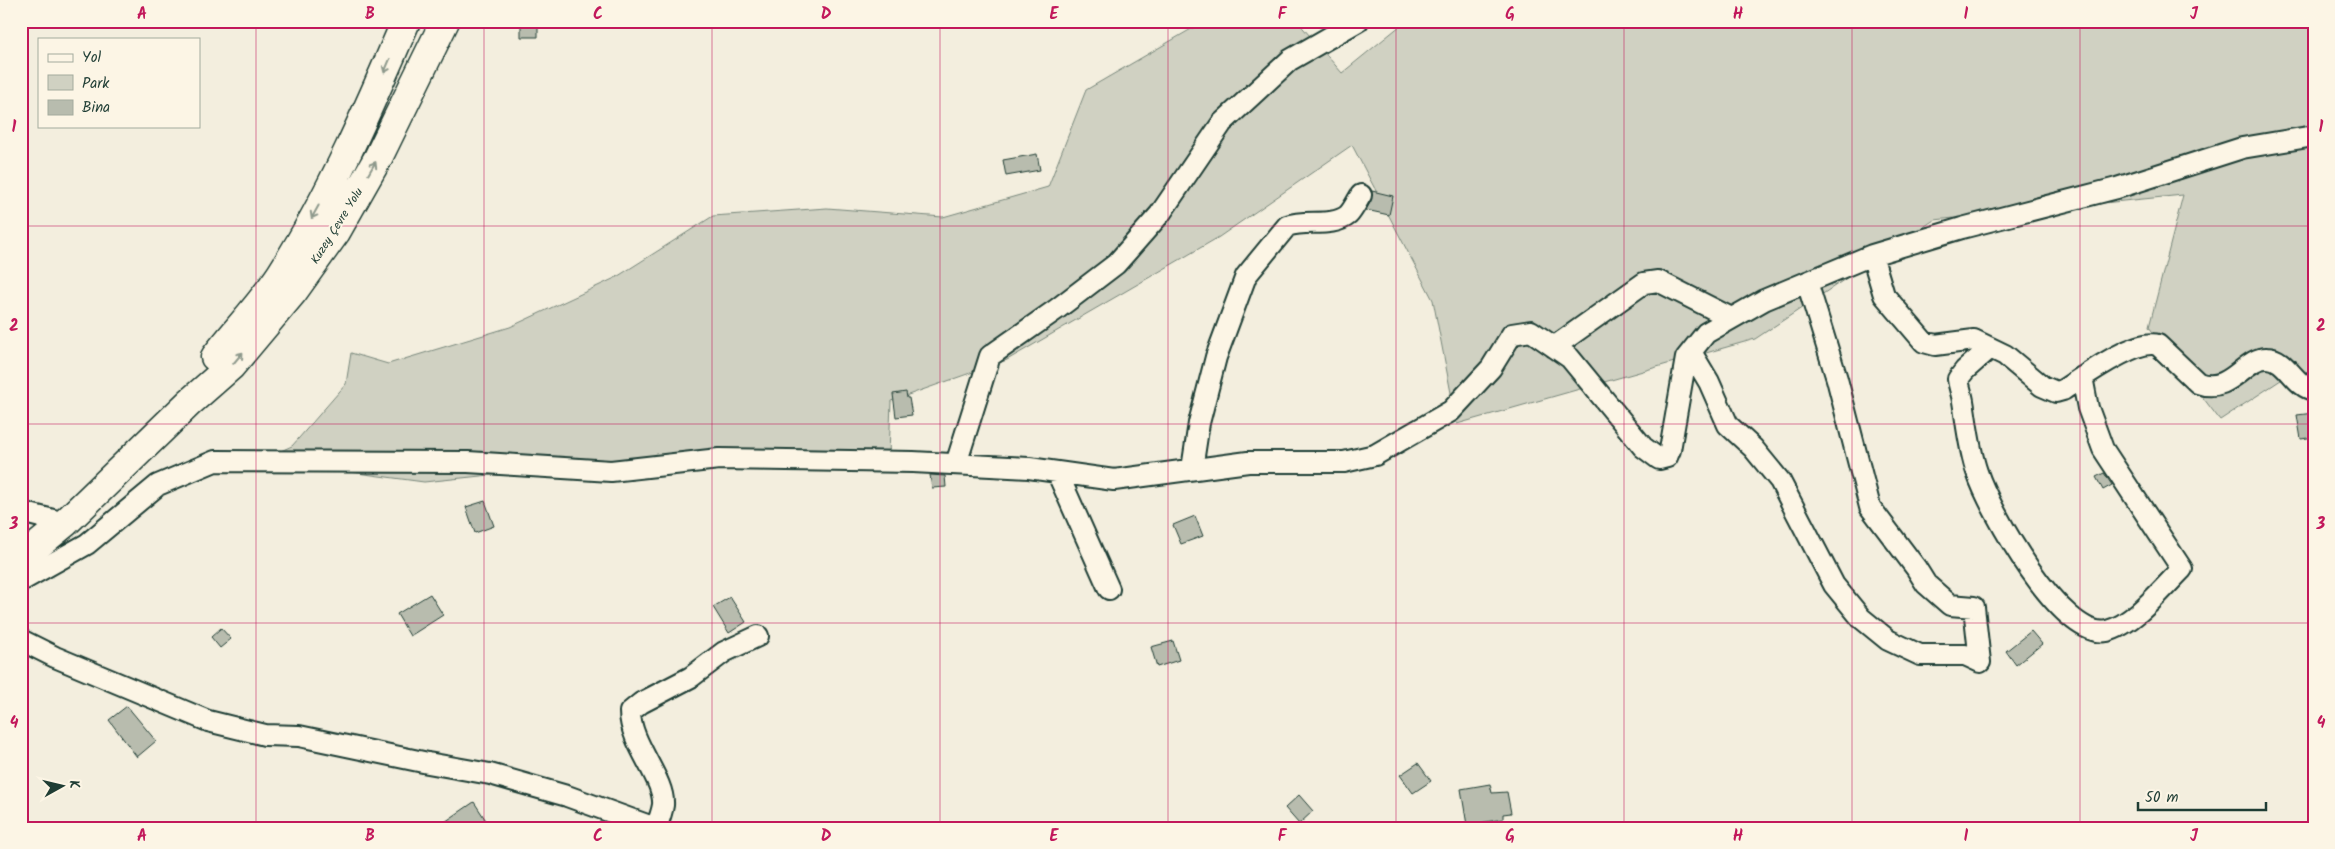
<svg xmlns="http://www.w3.org/2000/svg" width="2335" height="849" viewBox="0 0 2335 849" font-family="Kalam,sans-serif">
<rect width="100%" height="100%" fill="#f3eede"/>
<filter id="ink" filterUnits="userSpaceOnUse"><feTurbulence type="fractalNoise" baseFrequency=".02" numOctaves="2"/><feDisplacementMap in="SourceGraphic" scale="10" xChannelSelector="R" yChannelSelector="G"/><feConvolveMatrix kernelMatrix="1 2 1 2 8 2 1 2 1" color-interpolation-filters="sRGB"/></filter>
<g filter="url(#ink)">
<path fill="#d0d1c2" stroke="#78877b" d="M1205,21H1297L1342,73L1406,21H2052L2062,26L2106,21H2314V408L2287,376L2220,420L2149,327L2183,195L1934,220L1755,339L1457,424L1433,300L1352,145L1219,237L1007,360L891,401L889,455L698,453L424,482L260,460L292,446L346,384L351,353L388,364L510,327L615,278L713,216L827,208L943,217L1048,187L1086,90Z"/>
<path fill="#b8bcae" stroke="#1f3d34" d="M521,21H538V37H521Z
M1037,154L1040,170L1006,176L1003,160Z
M1372,191L1393,196L1389,215L1366,210L1371,201Z
M906,392L907,398H909L912,415L896,417L893,394Z
M2314,413V437L2301,439L2297,415Z
M2104,473L2112,485L2103,490L2096,477Z
M930,475L945,476L946,487L932,488Z
M485,501L494,526L475,533L466,507Z
M1195,516L1203,536L1181,544L1173,525Z
M430,594L443,615L410,636L397,614Z
M730,597L746,622L729,633L713,607Z
M221,628L231,639L220,648L211,637Z
M2031,631L2042,644L2016,665L2006,651Z
M1173,641L1179,660L1157,667L1151,647Z
M127,706L156,741L137,757L109,720Z
M1418,763L1431,781L1413,793L1400,775Z
M1490,784L1492,793L1507,792L1511,813L1503,814V819L1467,825L1461,789Z
M1299,795L1313,811L1299,824L1285,808Z
M474,802L491,828H436Z"/>
<g fill="none" stroke-linecap="round" stroke-linejoin="round">
<g stroke="#1f3d34" stroke-width="24">
<path id="street" d="M1872,255L1884,295L1924,342L1935,345L1974,340L2005,355L2042,386L2056,392L2063,390C2083,377 2136,338 2158,345L2198,383C2231,395 2244,357 2267,358C2287,358 2294,387 2314,390
M1807,282L1837,379L1870,507L1916,568L1926,584L1950,605L1974,607L1980,662
M1554,347L1644,283L1658,281L1731,318
M1990,348L1965,370L1958,379C1959,387 1962,394 1963,401C1967,425 1969,449 1977,472C1989,509 2062,641 2107,631C2133,625 2163,588 2182,569L2103,449L2088,408L2082,377
M1691,352L1709,382L1728,425L1753,448L1780,481L1834,585L1861,618L1888,640L1920,655H1965L1980,662
M956,464L990,356L1057,309L1116,264L1160,214L1222,123L1290,60L1358,21
M1192,469L1199,423L1216,357L1246,276L1287,226C1306,219 1332,228 1348,215C1353,210 1357,201 1361,195
M1057,472L1109,589
M21,512L65,523
M21,581L87,544L158,485L215,461L468,462L611,471L719,459L913,462L1029,468L1114,480L1248,462H1344L1375,455L1451,411L1491,368L1512,334L1531,331L1570,358L1643,447L1659,459L1667,457L1670,450L1686,358L1706,333L1764,300L1872,255L1962,228L2117,188L2242,148L2314,136
M21,640L55,657L208,721L265,735L299,736L428,763L490,774L567,796L655,828
M656,828C659,820 662,812 663,805C665,779 630,744 630,712L641,703L691,677L724,652L758,636"/>
</g>
<g stroke="#1f3d34" stroke-width="31">
<path id="primary" d="M215,357C236,330 262,303 281,274C331,195 369,107 406,21
M21,559L65,523L190,402L231,366L293,292L336,232L378,158L445,21"/>
</g>
<use href="#street" stroke="#fcf5e5" stroke-width="20"/>
<use href="#primary" stroke="#fcf5e5" stroke-width="28"/>
</g>
<defs><path id="oneway-shaft" d="M-6 0H5M1.5-3L5.5 0L1.5 3" fill="none" stroke-width="1.6" stroke-linecap="round" stroke-linejoin="round" transform="scale(1.25)"/></defs>
<g stroke="#8e998c">
<use href="#oneway-shaft" transform="translate(387 66) rotate(113)"/>
<use href="#oneway-shaft" transform="translate(372 168) rotate(-60)"/>
<use href="#oneway-shaft" transform="translate(315 212) rotate(119)"/>
<use href="#oneway-shaft" transform="translate(238 358) rotate(-50)"/>
</g>
</g>
<path fill="none" stroke="#c2185b" stroke-width="1" stroke-opacity="0.55" d="M256,21V828M484,21V828M712,21V828M940,21V828M1168,21V828M1396,21V828M1624,21V828M1852,21V828M2080,21V828M21,226H2314M21,424H2314M21,623H2314"/>
<g text-anchor="middle" dominant-baseline="central" stroke-width="4" stroke-linejoin="round" paint-order="stroke">
<g font-size="12" fill="#1f3d34" stroke="#fcf5e5">
<text transform="translate(337 226) rotate(-58)">Kuzey Çevre Yolu</text>
</g>
</g>
<rect width="2335" height="849" fill="none" stroke="#fcf5e5" stroke-width="55"/>
<rect x="38" y="38" width="162" height="90" fill="#fcf5e5" stroke="#a4ab9e"/>
<rect x="48" y="54" width="25" height="8" fill="#fcf5e5" stroke="#a4ab9e"/>
<text x="82" y="62" font-size="15" fill="#1f3d34">Yol</text>
<rect x="48" y="75" width="25" height="15" fill="#d0d1c2" stroke="#a4ab9e"/>
<text x="82" y="88" font-size="15" fill="#1f3d34">Park</text>
<rect x="48" y="100" width="25" height="15" fill="#b8bcae" stroke="#a4ab9e"/>
<text x="82" y="112" font-size="15" fill="#1f3d34">Bina</text>
<g transform="translate(62 786) rotate(82)" stroke="#fcf5e5" stroke-width="4" paint-order="stroke">
<path d="M0-4L9 19L0 12L-9 19Z" fill="#1f3d34"/>
<text y="-8" font-size="14" font-weight="bold" text-anchor="middle" fill="#1f3d34">K</text>
</g>
<path d="M2138 802v8h128v-8" fill="none" stroke="#1f3d34" stroke-width="2.5"/>
<text x="2145" y="802" font-size="15" fill="#1f3d34" stroke="#fcf5e5" stroke-width="4" paint-order="stroke">50 m</text>
<rect x="28" y="28" width="2280" height="794" fill="none" stroke="#c2185b" stroke-width="2"/>
<g font-size="16" text-anchor="middle" font-weight="bold" fill="#c2185b">
<text x="142" y="19">A</text>
<text x="370" y="19">B</text>
<text x="598" y="19">C</text>
<text x="826" y="19">D</text>
<text x="1054" y="19">E</text>
<text x="1282" y="19">F</text>
<text x="1510" y="19">G</text>
<text x="1738" y="19">H</text>
<text x="1966" y="19">I</text>
<text x="2194" y="19">J</text>
<text x="14" y="132">1</text>
<text x="2321" y="132">1</text>
<text x="14" y="331">2</text>
<text x="2321" y="331">2</text>
<text x="14" y="529">3</text>
<text x="2321" y="529">3</text>
<text x="14" y="728">4</text>
<text x="2321" y="728">4</text>
<text x="142" y="841">A</text>
<text x="370" y="841">B</text>
<text x="598" y="841">C</text>
<text x="826" y="841">D</text>
<text x="1054" y="841">E</text>
<text x="1282" y="841">F</text>
<text x="1510" y="841">G</text>
<text x="1738" y="841">H</text>
<text x="1966" y="841">I</text>
<text x="2194" y="841">J</text>
</g>
</svg>
